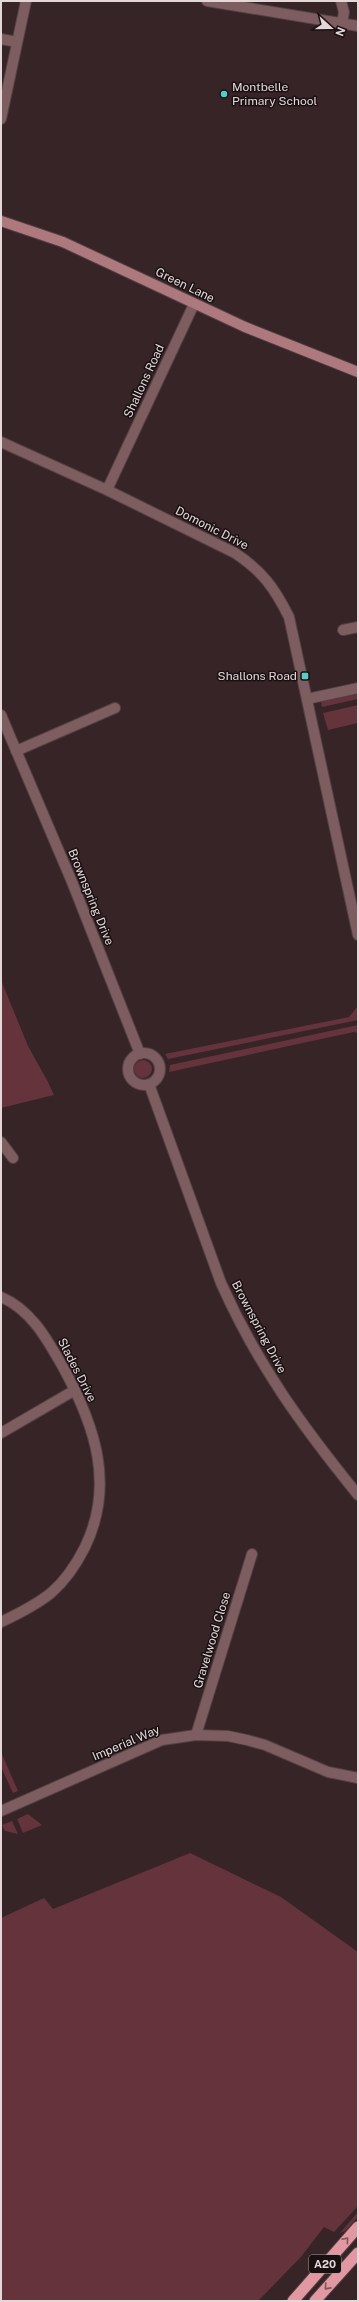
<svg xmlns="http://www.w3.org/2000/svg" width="359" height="2302" viewBox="0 0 359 2302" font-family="'Public Sans',sans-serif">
<rect width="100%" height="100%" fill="#372427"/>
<path fill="#64333b" d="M358,693V699L322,707L321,701Z
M358,705V723L328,730L323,713Z
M1,980L28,1046L48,1082L54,1095L1,1108Z
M358,1006V1020L168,1059L165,1054L349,1017Z
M358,1025V1033L354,1032L169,1072L170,1065Z
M134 1069a9 9 0 1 1 18 0a9 9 0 1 1-18 0Z
M1,1752L18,1791L13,1793L1,1767Z
M28,1814L42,1825L23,1833L17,1819Z
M12,1821L18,1834L5,1831L2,1825Z
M190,1853L281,1897L358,1952V2206L334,2232L324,2227L300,2258L258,2301H1V1918L44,1898L53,1909Z
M358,2212V2217L345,2231L340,2233Z"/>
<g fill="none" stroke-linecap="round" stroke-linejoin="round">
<g stroke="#534143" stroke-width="12">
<path id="minor" d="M207,1L358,26
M341,1L344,12L342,23
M1,39L17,42
M1,119L26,1
M1,442L107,490L235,553C262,571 274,587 289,617L358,935
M107,490L194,304
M343,630L358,627
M307,699L358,688
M1,715L72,882L140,1054
M16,751L115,708
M128 1069a16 16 0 1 1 32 0a16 16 0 1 1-32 0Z
M149,1084L221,1283C257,1364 302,1426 358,1495
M1,1142L13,1158
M1,1297C32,1310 48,1341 64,1369C95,1426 115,1485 85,1547C76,1565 66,1580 51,1593C36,1605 18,1614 1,1622
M1,1433L75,1390
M196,1735L252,1554
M1,1811L162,1740L196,1735L228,1736L247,1740L265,1745L328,1772L358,1778"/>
</g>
<g stroke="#534143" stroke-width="12">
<path id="secondary" d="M1,221L63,242L245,327L358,372"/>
</g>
<g stroke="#534143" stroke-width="13">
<path id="trunk" d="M293,2301L358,2227
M315,2301L358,2253"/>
</g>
<use href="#minor" stroke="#7e5d61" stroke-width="10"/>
<use href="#secondary" stroke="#ad797f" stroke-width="10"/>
<use href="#trunk" stroke="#e298a2" stroke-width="11"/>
</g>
<defs><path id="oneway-chevron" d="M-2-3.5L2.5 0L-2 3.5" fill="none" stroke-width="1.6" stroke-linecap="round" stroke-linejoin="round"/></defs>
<g stroke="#7e545a">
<use href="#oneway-chevron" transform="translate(346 2240) rotate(-49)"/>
<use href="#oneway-chevron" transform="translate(327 2287) rotate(132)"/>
</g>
<g fill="#54cdc7" stroke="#191011" stroke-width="1.5">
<circle cx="224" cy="94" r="4"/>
<rect x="301" y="672" width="8" height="8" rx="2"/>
</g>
<g text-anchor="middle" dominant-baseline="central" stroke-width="3" stroke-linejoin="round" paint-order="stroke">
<rect fill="#191011" stroke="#a79b9c" stroke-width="1" x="309" y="2255" width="32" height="18" rx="3"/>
<g font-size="11" font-weight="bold" fill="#e4d7d8">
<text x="325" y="2264">A20</text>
</g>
<g font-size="12" fill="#e4d7d8" stroke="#191011" text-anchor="start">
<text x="232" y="87">Montbelle<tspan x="232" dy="14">Primary School</tspan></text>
<text x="297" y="676" text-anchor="end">Shallons Road</text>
</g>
<g font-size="12" fill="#e4d7d8" stroke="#191011">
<text transform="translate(185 285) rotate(26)">Green Lane</text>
<text transform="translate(144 381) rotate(-65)">Shallons Road</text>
<text transform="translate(212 528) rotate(27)">Domonic Drive</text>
<text transform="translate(91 897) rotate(68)">Brownspring Drive</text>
<text transform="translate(259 1327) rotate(62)">Brownspring Drive</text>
<text transform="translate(77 1370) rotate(63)">Slades Drive</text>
<text transform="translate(212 1640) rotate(-73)">Gravelwood Close</text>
<text transform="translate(126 1743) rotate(-23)">Imperial Way</text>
</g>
</g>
<rect width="359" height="2302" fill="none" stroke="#e4d7d8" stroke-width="4"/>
<g transform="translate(331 28) rotate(111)" stroke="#191011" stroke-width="3" paint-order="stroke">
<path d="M0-3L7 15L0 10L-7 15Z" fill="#e4d7d8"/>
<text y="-6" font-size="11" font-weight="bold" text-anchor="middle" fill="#e4d7d8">N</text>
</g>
</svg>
